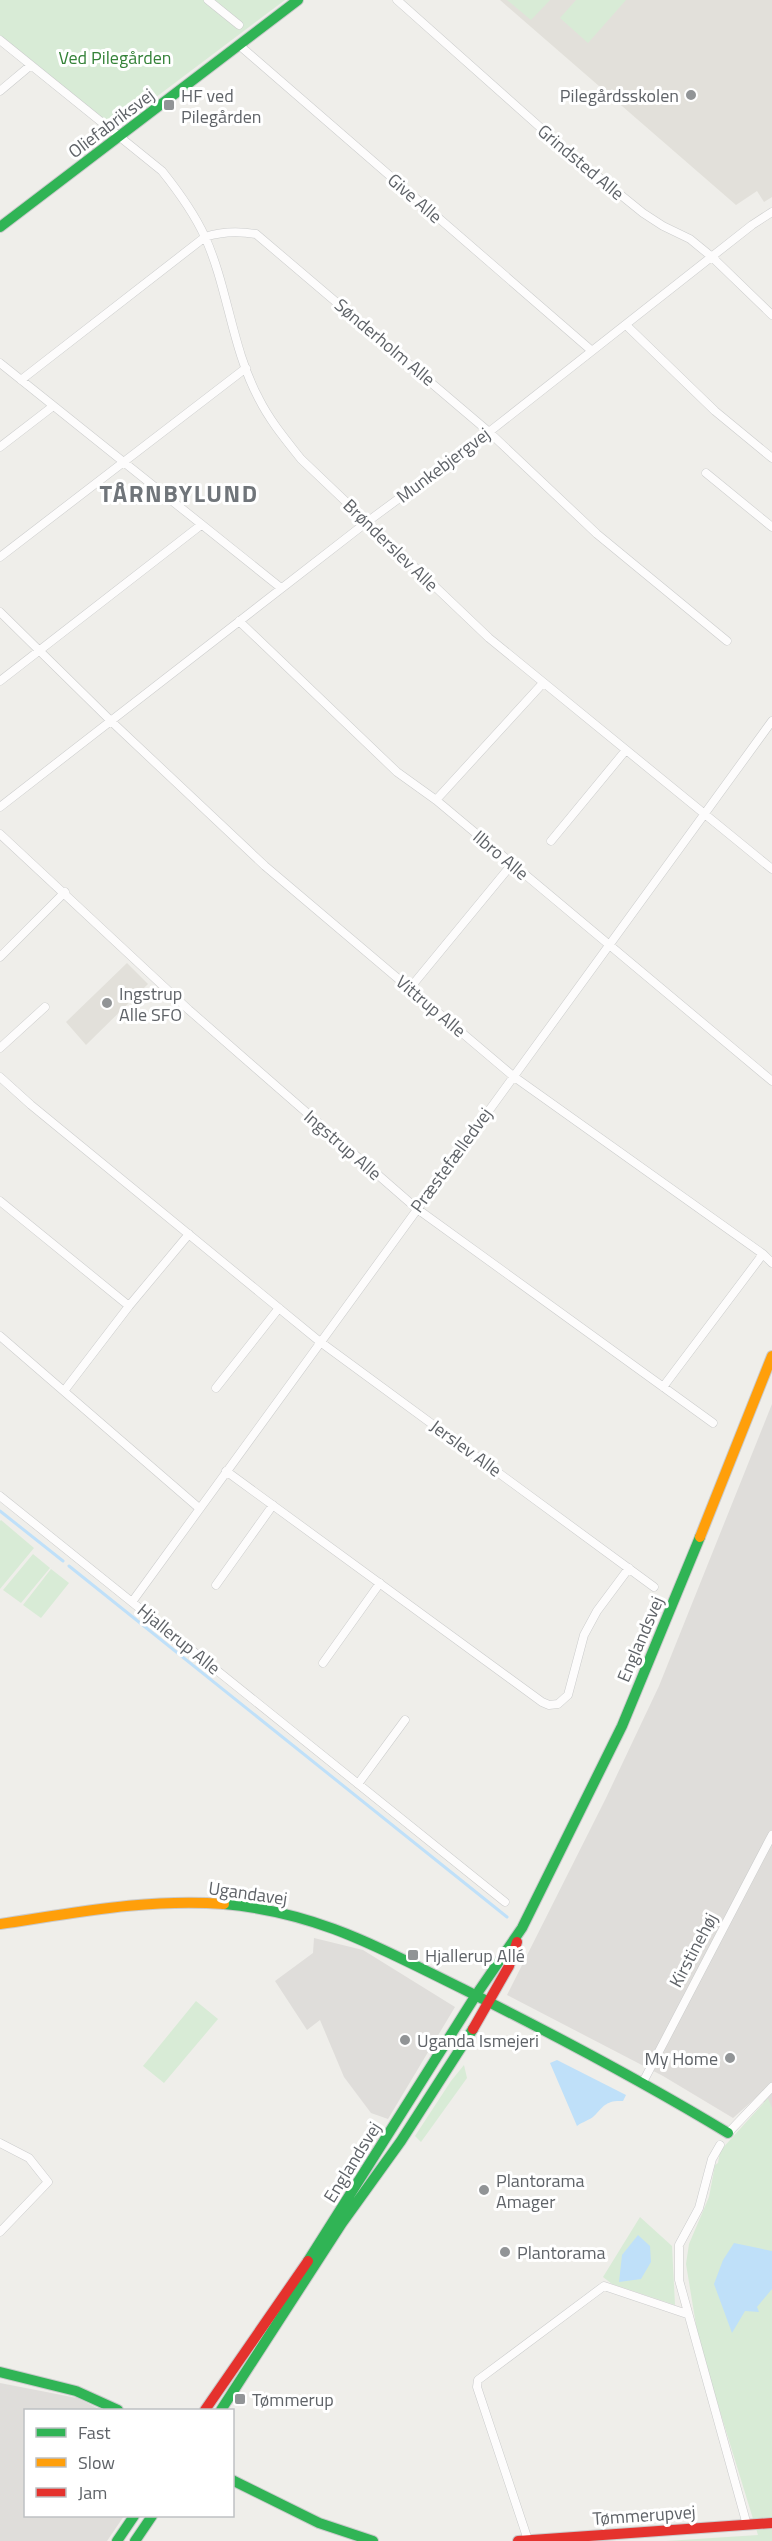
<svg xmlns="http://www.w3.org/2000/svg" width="772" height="2541" viewBox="0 0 772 2541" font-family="'Titillium Web',sans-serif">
<rect width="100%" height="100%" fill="#efeeea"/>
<path fill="#dfddda" d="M772,1404V2110L758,2096L733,2118L663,2076L507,1995L606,1798L659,1686Z
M314,1938L363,1950L455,2007L388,2119L371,2113L344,2077L320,2020L307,2030L275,1981L313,1953Z
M0,2383L77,2398L101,2410H26V2516H124L107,2541H0Z"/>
<path fill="#e2e0da" d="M500,0H772V197L764,202L757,191L736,205Z
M127,963L148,984L86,1045L66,1022Z"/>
<path fill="#d8ebd6" d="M0,0H285L123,122L108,123L0,35Z
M507,0H550L531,20Z
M576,0H626L588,43L560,18Z
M1,1520L34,1548L0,1589V1521Z
M33,1554L50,1568L21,1603L3,1590Z
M51,1569L69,1583L41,1618L23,1605Z
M196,2001L218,2019L164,2083L143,2066Z
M464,2065L467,2078L421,2142L415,2136L451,2081Z
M768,2098L772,2108V2541H666L758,2535L699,2343L686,2264L689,2244L709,2197L715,2165L718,2163L720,2151Z
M640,2217L672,2246L675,2305L612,2284L603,2277Z"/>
<path fill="#bfe0f9" d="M557,2060L626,2095L623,2101C606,2100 604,2106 594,2116C590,2120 582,2122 577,2126L550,2063Z
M638,2235L650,2246L651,2262L641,2279L619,2282L622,2255Z
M734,2243L772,2251V2289L757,2307L759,2312L745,2311L732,2333L714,2284L723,2260Z"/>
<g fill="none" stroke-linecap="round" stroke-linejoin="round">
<path stroke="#bfe0f9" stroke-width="3" d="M0,1511L63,1561
M69,1566L507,1917"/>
<g stroke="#cbcccc" stroke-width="9">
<path id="street" d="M208,0L239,25
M397,0L569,153L643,213L663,226L690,239L712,257L772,315
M0,40L162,171C178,191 194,213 205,237C228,288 232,349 259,399C270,421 286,440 301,459L489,638L772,869
M239,45L592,351
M0,91L31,65
M626,325L715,411L772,458
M0,363L281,588
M21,380L205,237C223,231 238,231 256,234L489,432L597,534L727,641
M0,447L52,407
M706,473L772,527
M0,557L246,368
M0,612L112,722L265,866L513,1076L763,1254L772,1263
M239,621L397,772L436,800L772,1081
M0,681L201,525
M436,800L543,683
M0,807L367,522L489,432L752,225L772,212
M0,834L189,1010L416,1208L713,1423
M551,841L626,750
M0,957L65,892
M410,988L512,864
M0,1048L45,1007
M0,1077L31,1105L319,1341L654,1587
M0,1201L129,1306
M0,1336L199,1508
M663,1387L763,1254
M216,1388L279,1308
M64,1391L129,1306L189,1234
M226,1471L542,1702L549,1705L558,1704L568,1695L584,1635L597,1611L629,1568
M0,1496L505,1902
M216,1585L273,1505
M132,1602L772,721
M323,1663L380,1583
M358,1784L405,1720
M643,2082L772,1835
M728,2133L772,2087
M0,2143L29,2158L48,2182L0,2232
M720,2145L712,2159L699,2208L679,2245V2280L747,2525
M528,2540L477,2387L478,2380L604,2286L687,2314"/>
</g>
<g stroke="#cacacb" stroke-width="12">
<path id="fast" d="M0,227L298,0
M224,1904C320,1913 379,1948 463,1989C553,2034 642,2081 728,2133
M308,2261L476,1995L522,1928L622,1726L700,1537
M0,2372L76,2391L118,2410
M221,2410L342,2223L401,2141L473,2029
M232,2480L319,2523L373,2541
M117,2541L134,2516
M135,2541L152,2516"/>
</g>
<g stroke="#cacacb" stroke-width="12">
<path id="slow" d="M700,1537L772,1356
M0,1924C74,1913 149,1898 224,1904"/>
</g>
<g stroke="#cacacb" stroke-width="12">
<path id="jam" d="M473,2029L509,1966L517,1942
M205,2410L308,2261
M518,2541L772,2523"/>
</g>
<use href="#street" stroke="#fdfcfc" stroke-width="8"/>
<use href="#fast" stroke="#30b455" stroke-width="10"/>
<use href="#slow" stroke="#ff9f0a" stroke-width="10"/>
<use href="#jam" stroke="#e5322d" stroke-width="10"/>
</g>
<g fill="#919496" stroke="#fff" stroke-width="2">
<circle cx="691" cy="95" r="6"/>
<rect x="163" y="99" width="12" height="12" rx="3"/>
<circle cx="107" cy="1003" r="6"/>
<rect x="407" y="1949" width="12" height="12" rx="3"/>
<circle cx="405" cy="2040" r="6"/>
<circle cx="730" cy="2058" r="6"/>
<circle cx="484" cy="2190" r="6"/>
<circle cx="505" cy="2252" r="6"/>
<rect x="234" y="2393" width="12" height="12" rx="3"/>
</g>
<g text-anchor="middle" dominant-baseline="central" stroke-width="6" stroke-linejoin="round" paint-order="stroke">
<g font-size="18" fill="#348238" stroke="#fff">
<text x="115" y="57">Ved Pilegården</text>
</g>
<g font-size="18" fill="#5f6368" stroke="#fff" text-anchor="start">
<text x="181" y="95">HF ved<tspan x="181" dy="21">Pilegården</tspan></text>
<text x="679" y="95" text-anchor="end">Pilegårdsskolen</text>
<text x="119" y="993">Ingstrup<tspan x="119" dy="21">Alle SFO</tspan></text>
<text x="425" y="1955">Hjallerup Allé</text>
<text x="417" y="2040">Uganda Ismejeri</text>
<text x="718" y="2058" text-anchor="end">My Home</text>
<text x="496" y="2180">Plantorama<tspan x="496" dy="21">Amager</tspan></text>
<text x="517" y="2252">Plantorama</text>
<text x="252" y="2399">Tømmerup</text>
</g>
<g font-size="18" fill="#5f6368" stroke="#fff">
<text transform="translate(111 123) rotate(-37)">Oliefabriksvej</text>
<text transform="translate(581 162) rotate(40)">Grindsted Alle</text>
<text transform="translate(415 198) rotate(41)">Give Alle</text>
<text transform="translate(385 342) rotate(40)">Sønderholm Alle</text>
<text transform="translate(443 465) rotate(-37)">Munkebjergvej</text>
<text transform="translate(391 545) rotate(44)">Brønderslev Alle</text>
<text transform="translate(501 855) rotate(40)">Ilbro Alle</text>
<text transform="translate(431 1006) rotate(40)">Vittrup Alle</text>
<text transform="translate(343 1145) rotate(41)">Ingstrup Alle</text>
<text transform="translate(451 1160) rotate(-54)">Præstefælledvej</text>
<text transform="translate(466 1448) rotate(36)">Jerslev Alle</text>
<text transform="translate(179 1639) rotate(39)">Hjallerup Alle</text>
<text transform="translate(640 1639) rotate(-67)">Englandsvej</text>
<text transform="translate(248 1893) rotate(8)">Ugandavej</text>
<text transform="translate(693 1950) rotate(-62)">Kirstinehøj</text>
<text transform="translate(352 2162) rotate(-58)">Englandsvej</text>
<text transform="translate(644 2515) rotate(-4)">Tømmerupvej</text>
</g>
<g font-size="24" font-weight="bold" letter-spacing="1.5" fill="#70757a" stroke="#fff">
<text x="179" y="493">TÅRNBYLUND</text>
</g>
</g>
<rect x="24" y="2409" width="210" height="108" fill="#ffffff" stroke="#bfc1c3" stroke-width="1.5"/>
<rect x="36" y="2428" width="30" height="9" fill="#30b455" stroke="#bfc1c3" stroke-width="1.5"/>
<text x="78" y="2439" font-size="18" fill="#5f6368">Fast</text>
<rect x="36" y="2458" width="30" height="9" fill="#ff9f0a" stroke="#bfc1c3" stroke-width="1.5"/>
<text x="78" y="2469" font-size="18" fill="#5f6368">Slow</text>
<rect x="36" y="2488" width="30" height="9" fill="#e5322d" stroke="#bfc1c3" stroke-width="1.5"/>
<text x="78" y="2499" font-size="18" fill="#5f6368">Jam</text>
</svg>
